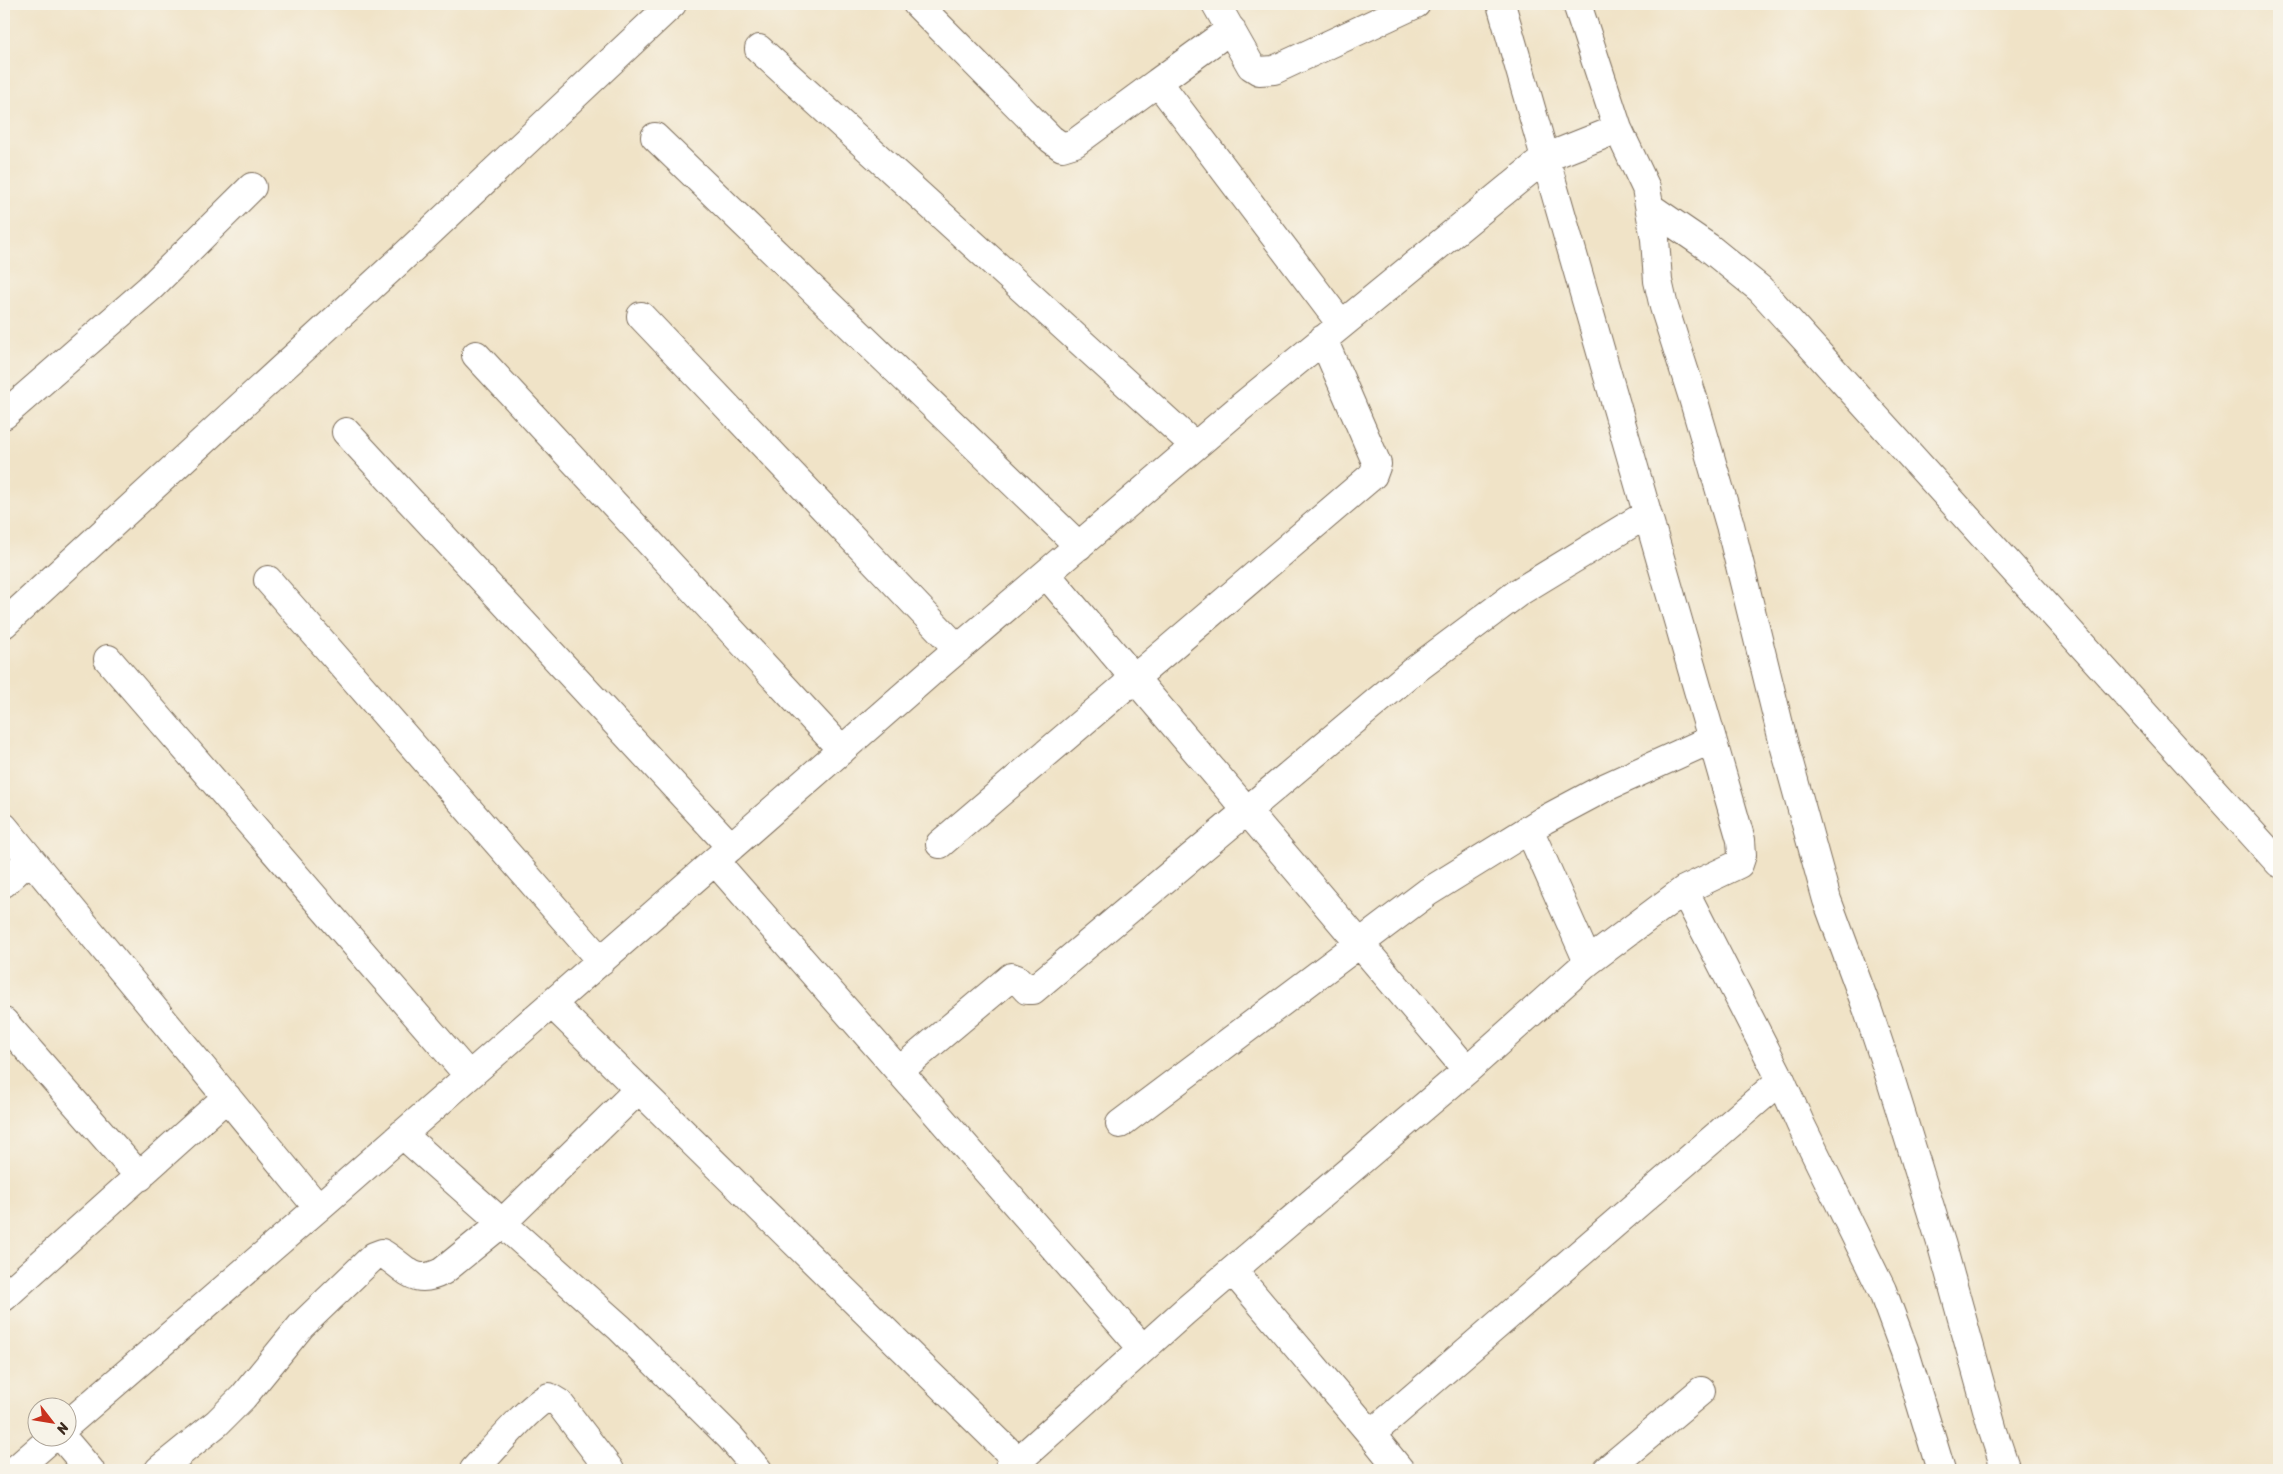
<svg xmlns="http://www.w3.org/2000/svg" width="2283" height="1474" viewBox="0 0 2283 1474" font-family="Sriracha,sans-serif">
<rect width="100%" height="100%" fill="#f7f3e8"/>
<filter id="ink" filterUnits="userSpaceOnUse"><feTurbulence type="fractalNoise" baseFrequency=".02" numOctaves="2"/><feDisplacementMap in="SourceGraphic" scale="10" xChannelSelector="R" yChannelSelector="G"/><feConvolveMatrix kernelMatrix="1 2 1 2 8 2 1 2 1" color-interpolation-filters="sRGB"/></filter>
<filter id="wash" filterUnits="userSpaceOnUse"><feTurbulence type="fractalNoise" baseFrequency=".0096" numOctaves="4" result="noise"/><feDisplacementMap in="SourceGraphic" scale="20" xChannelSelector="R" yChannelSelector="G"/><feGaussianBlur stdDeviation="1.12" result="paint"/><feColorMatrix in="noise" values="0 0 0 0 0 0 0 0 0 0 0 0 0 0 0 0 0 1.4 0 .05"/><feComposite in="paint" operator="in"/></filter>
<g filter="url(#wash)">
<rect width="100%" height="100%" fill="#f0e3c7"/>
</g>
<g filter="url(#ink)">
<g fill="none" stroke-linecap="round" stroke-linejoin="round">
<g stroke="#7a6b59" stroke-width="30">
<path id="street" d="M917,4L1051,139L1062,147L1075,143L1158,82
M1216,4L1251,66L1259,71L1274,70L1416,4
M1501,4L1741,840L1742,855L1739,864L1684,890L1781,1080L1801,1125L1882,1290L1905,1352L1941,1470
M1577,4L1618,129L1646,188L1655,239L1658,281L1664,307L1693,398L1730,525L1783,741L1827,900L1868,1011L1888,1071L1942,1246L1993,1431L2006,1470
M1231,29L1158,82L1341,324
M759,49L1195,446
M655,137L1079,546
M1651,208L1708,247L1760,289L2279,863
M641,316L958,649
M476,355L842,750
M4,415L150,288L252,187
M346,432L731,847
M1046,574L1467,1070
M268,580L601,961
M4,624L400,260L672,4
M108,659L469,1076
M4,827L318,1208
M1529,829L1588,962
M940,844L1373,475L1377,464L1323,339
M715,861L1143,1349
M4,883L30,859
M552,1004L1018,1461
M4,1022L140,1177
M899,1071L1011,977L1017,979L1027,990H1033L1412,672L1519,592L1647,514
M1120,1124L1428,892L1544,820L1604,788L1712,739
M402,1134L620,1328L730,1437L758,1470
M1233,1271L1371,1434L1781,1080
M4,1297L227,1097
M68,1424L333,1195L932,671L1241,407L1545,158L1618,129
M1371,1434L1400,1470
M61,1436L90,1470
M15,1470L54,1436
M159,1470L217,1423L243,1397L301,1326L374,1256L382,1253C407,1268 413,1287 443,1271L502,1223L639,1089
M474,1470C488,1455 533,1402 549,1397L559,1403L610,1470
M1008,1470L1184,1312L1467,1070L1588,962L1684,890
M1607,1470L1701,1391"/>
</g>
<use href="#street" stroke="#fff" stroke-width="28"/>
</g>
</g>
<rect width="2283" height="1474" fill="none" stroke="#f7f3e8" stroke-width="20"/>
<g transform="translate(52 1422) rotate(121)"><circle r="24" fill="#f7f3e8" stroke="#aca397"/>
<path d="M0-4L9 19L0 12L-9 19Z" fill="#c8321e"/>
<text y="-8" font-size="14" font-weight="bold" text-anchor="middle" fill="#3b2a1e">N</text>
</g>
</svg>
